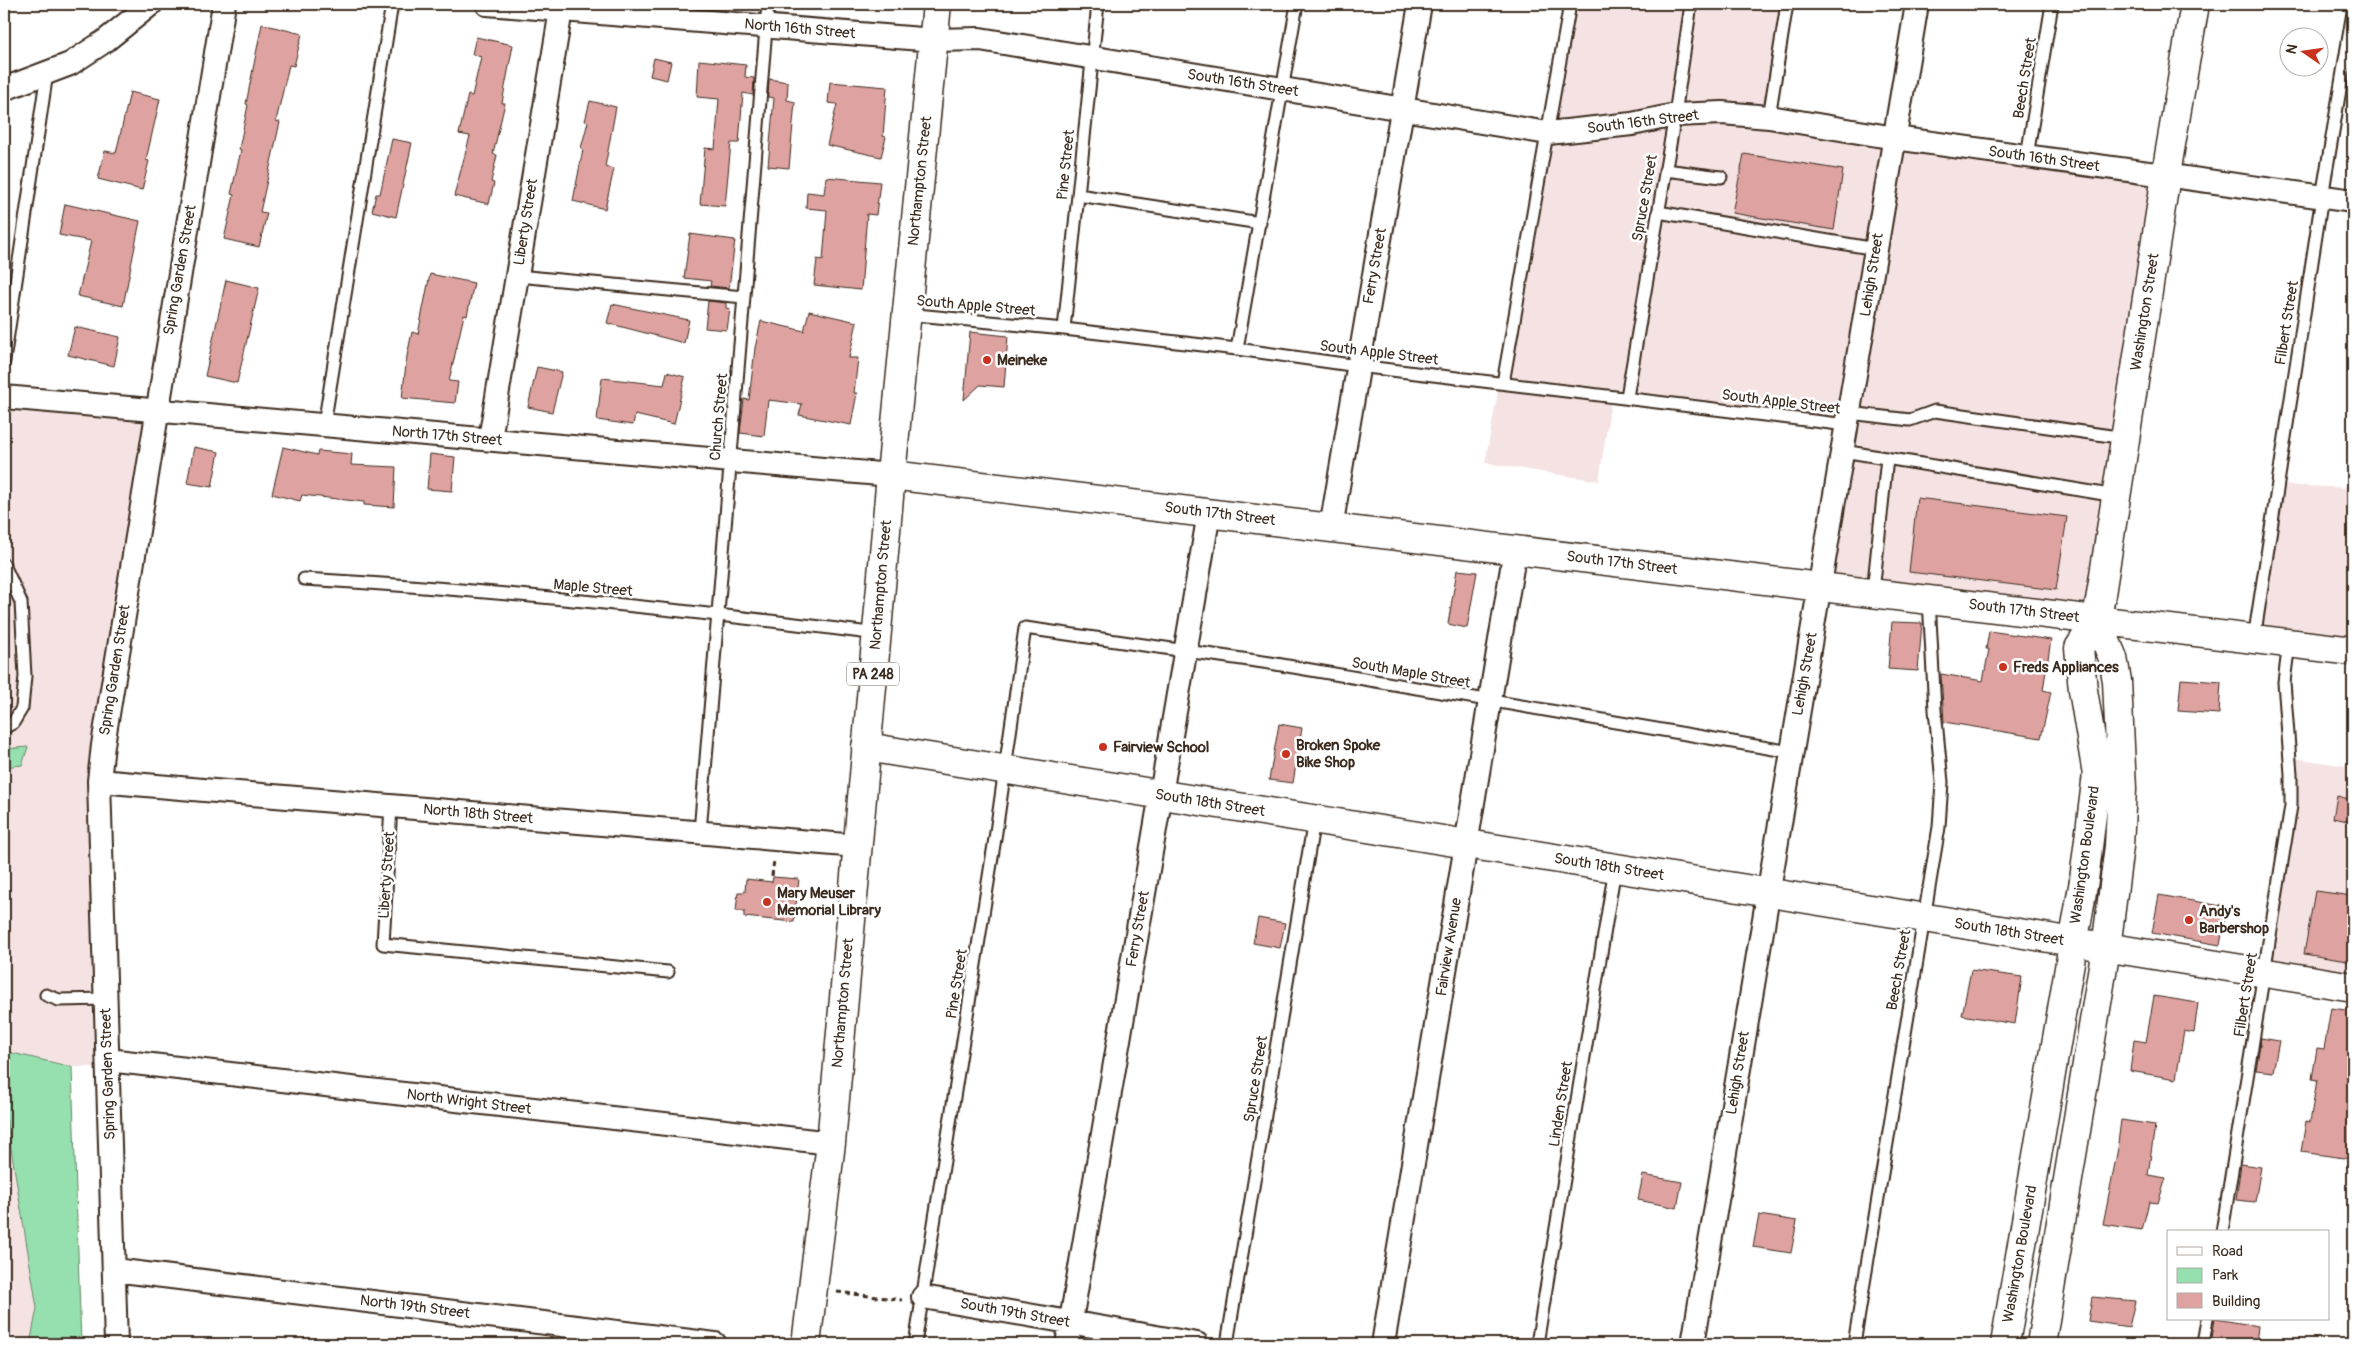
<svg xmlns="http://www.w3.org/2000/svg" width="2357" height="1348" viewBox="0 0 2357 1348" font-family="Pangolin,sans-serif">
<rect width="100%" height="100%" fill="#fff"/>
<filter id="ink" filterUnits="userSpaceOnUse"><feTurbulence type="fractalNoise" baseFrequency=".02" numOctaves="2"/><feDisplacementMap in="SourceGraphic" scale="10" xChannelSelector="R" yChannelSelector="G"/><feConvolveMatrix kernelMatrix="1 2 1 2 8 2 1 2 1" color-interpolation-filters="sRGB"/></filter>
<g filter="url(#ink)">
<path fill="#f5e3e3" d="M1568,4H1782L1765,122L2158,180L2088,618L1810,588L1841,425L1611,401L1599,481L1485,463Z
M4,403L154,417L92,796L94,1067H72L4,1051Z
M2277,485L2353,488V652L2250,636Z
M2287,757L2353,767V988L2263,972L2287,782Z
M4,1105L37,1308L30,1344H4Z"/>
<path fill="#96dfae" stroke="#688466" d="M28,747L22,765L4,767V749Z
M4,1051L72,1067L81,1344H30L37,1308L4,1105Z"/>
<path fill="#dea3a1" stroke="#3b2a1e" d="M262,24L302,34L294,66L289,65L276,121L280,122L260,212L267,213L259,247L224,239L234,195L231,194L241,150L239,149L248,105L246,104Z
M476,37L513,45L502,103H505L493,154L497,155L491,182L494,183L489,204L454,196L470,136L459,134L468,95L472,96L481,57L472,54Z
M654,58L671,62L667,80L650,76Z
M699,60L746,65L745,77L754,78L753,95L743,93L739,143H731L725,206L700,204L705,148L715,149L719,99L697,97Z
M769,79L788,82L787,100L795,102L789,168L768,166L774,98L768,97Z
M830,82L887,87L883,136L886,137L881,157L827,145L837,104L828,103Z
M130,92L160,99L146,160L149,161L142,190L98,179L105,151L116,153Z
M590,101L616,107L605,167L614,169L605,209L573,201L583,149L581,148L588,122L585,121Z
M392,139L412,143L396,217L372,211L376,194H380Z
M1744,154L1843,170L1834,230L1732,213Z
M826,177L880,182L876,215L867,214L861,290L814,285L817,259L823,260L827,210L806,208L807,192L824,194Z
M65,204L140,221L123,306L78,296L91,241L59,235Z
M690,234L735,240L729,288L710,286L711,281L684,278Z
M430,274L474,283L467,316L464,315L449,381L458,382L455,403L402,398L407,356L412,332L418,334Z
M226,280L259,288L237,383L205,376Z
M708,301L726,303V308L730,309L727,330L705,328Z
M612,304L689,320L684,343L607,323Z
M809,311L857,322L849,358H858L854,393H857L851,425L799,415L802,404L768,400L764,436L740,433L744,399L749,400L755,348L761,321L804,331Z
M75,327L120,337L114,366L68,355Z
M970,332L1008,336L1004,387L980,385L964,400Z
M537,367L562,372L552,412L528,407Z
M667,372L685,377L674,424L635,415L633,425L597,420L602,378L664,385Z
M194,447L219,452L212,487L187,483Z
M283,447L317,455L318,451L352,454L351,465L396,467L394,507L364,505V502L302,495L300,501L272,494Z
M430,454L455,457L452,491L427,489Z
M1917,498L2067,517L2056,590L1909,572Z
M1457,570L1477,572L1467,628L1448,624Z
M1892,622L1922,623L1918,671L1888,669Z
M1989,631L2051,640L2043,690L2051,692L2041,738L1944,722L1941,674L1983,681L1989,649H1986Z
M2181,679L2221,682L2219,714L2178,711Z
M1279,724L1302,728L1293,783L1269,780Z
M2337,796L2353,800V822L2333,818Z
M773,877L799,879L794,922L744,917V911H736L738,892H745L746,879L772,882Z
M2315,891L2353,896V962L2304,954Z
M2159,895L2227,907L2220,945L2152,933Z
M1258,918L1285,923L1280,948L1253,943Z
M1971,970L2022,977L2015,1024L1962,1015Z
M2154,996L2198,1003L2194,1033L2184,1031L2176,1079L2130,1071L2134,1040L2146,1042Z
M2331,1008L2353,1011V1147L2351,1159L2301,1152L2306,1121L2310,1122L2317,1080L2312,1079L2317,1048L2324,1049Z
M2261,1038L2279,1041L2273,1072L2256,1070Z
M2121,1120L2155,1125L2148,1175L2166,1178L2158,1203L2149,1202L2142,1230L2103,1224L2119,1143H2118Z
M2241,1164L2261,1167L2255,1202L2236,1200Z
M1643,1175L1682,1182L1677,1208L1638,1200Z
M1759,1215L1797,1221L1791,1253L1753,1247Z
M2092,1297L2135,1301L2129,1327L2088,1321Z
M2215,1319L2258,1326L2256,1344H2211Z"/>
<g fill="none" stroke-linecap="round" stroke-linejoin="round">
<g stroke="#3b2a1e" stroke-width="15">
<path id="lane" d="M1769,117L1787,4
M2027,156L2052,4
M1665,170L1721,177
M1078,195L1260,223
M1658,212L1876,249
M517,276L744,297
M906,314L1064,329L1237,349L1358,366L1847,425
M1064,329L1098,4
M1237,349L1297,4
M4,361L47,73
M1503,383L1570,4
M1627,397L1675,115L1691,4
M1849,413L1910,420L1935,411L2125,438
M324,425L392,4
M1843,451L2116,496
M4,565L21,602L25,676L22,708L13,723L4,728
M304,579C496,590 687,610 878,634
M1873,592L1887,458
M2254,639L2322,197L2353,12
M391,806L383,944L668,972
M700,832L768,4
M46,995L59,1000L106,999
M2222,1232L2291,806V774L2284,682L2289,643
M915,1344L996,832L1025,628L1270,663L1791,752
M1227,1344L1314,820
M1537,1344L1615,868
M1854,1344L1939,827L1942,782L1935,710L1929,600
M2203,1344L2207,1319"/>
</g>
<g stroke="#3b2a1e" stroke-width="26">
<path id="street" d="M487,4L934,40L980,39L1548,133L1632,124L1675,115L1722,113L1769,117L1895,138L2353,201
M4,89L70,64L105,41L151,4
M4,397L891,475
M490,439L562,4
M1331,528L1420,4
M99,781L857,846
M108,1060L831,1143
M114,1270L715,1344
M923,1297L1197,1344
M116,1344L99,781L103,745L224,4
M1067,1344L1209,513
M1383,1344L1515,550
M1693,1344L1917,4"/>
</g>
<g stroke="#3b2a1e" stroke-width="31">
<path id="secondary" d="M891,475L2353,651
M866,747L2353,987
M2005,1344L2084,880L2097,774L2083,690L2079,648L2097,620L2169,156L2195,4
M2041,1344L2106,948L2119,846L2122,789L2117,681L2113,658L2097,620"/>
</g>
<g stroke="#3b2a1e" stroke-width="31">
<path id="primary" d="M806,1344L831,1143L891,475L937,4"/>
</g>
<path stroke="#3b2a1e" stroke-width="3" stroke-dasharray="5 4" stroke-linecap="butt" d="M772,876L774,860
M805,911L826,912
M837,1292L902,1300"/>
<use href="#lane" stroke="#fff" stroke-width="11"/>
<use href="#street" stroke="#fff" stroke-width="22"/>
<use href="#secondary" stroke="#fff" stroke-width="28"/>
<use href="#primary" stroke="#fff" stroke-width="28"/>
</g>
</g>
<g fill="#c8321e" stroke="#fff" stroke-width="2">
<circle cx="987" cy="360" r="5"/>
<circle cx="2003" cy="667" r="5"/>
<circle cx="1103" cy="747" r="5"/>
<circle cx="1286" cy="754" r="5"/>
<circle cx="767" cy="902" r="5"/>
<circle cx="2189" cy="920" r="5"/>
</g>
<g text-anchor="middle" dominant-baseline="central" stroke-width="5" stroke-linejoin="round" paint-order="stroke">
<rect fill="#fff" stroke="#766a62" stroke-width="1" x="847" y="662.5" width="52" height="23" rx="4"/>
<g font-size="14" font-weight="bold" fill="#3b2a1e">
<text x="873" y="674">PA 248</text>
</g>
<g font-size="15" fill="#3b2a1e" stroke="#fff">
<text transform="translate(800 29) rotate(5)">North 16th Street</text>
<text transform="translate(2025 78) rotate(-81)">Beech Street</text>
<text transform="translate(1243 83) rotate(9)">South 16th Street</text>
<text transform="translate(1643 122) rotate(-7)">South 16th Street</text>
<text transform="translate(2044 159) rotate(8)">South 16th Street</text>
<text transform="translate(1066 165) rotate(-84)">Pine Street</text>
<text transform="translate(920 181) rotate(-84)">Northampton Street</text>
<text transform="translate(1645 198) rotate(-80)">Spruce Street</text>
<text transform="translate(526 222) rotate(-81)">Liberty Street</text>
<text transform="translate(1375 266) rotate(-80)">Ferry Street</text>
<text transform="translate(180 270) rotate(-80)">Spring Garden Street</text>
<text transform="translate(1872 275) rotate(-81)">Lehigh Street</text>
<text transform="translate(976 306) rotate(5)">South Apple Street</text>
<text transform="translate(2145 312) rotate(-81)">Washington Street</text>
<text transform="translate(2287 323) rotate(-81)">Filbert Street</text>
<text transform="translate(1379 353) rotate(7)">South Apple Street</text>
<text transform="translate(1781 402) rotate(7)">South Apple Street</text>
<text transform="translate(719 417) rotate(-85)">Church Street</text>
<text transform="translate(447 436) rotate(5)">North 17th Street</text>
<text transform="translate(1220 514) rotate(7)">South 17th Street</text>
<text transform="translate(1622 563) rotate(7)">South 17th Street</text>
<text transform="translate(881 585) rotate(-85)">Northampton Street</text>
<text transform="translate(593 588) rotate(5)">Maple Street</text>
<text transform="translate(2024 611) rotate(7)">South 17th Street</text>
<text transform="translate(115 670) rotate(-81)">Spring Garden Street</text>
<text transform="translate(1411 673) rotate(10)">South Maple Street</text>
<text transform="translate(1805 674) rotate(-80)">Lehigh Street</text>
<text transform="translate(1210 803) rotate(9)">South 18th Street</text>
<text transform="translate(478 814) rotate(5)">North 18th Street</text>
<text transform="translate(2085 855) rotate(-82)">Washington Boulevard</text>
<text transform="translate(1609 867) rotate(9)">South 18th Street</text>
<text transform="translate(387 875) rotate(-86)">Liberty Street</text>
<text transform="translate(1138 929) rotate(-80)">Ferry Street</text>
<text transform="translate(2009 932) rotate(9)">South 18th Street</text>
<text transform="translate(1449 947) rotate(-81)">Fairview Avenue</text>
<text transform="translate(1899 970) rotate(-80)">Beech Street</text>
<text transform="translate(957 984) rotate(-81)">Pine Street</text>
<text transform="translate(2246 995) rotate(-81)">Filbert Street</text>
<text transform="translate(843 1003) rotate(-85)">Northampton Street</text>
<text transform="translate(1738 1073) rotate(-81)">Lehigh Street</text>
<text transform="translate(108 1074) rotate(-92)">Spring Garden Street</text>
<text transform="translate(1256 1079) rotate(-81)">Spruce Street</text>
<text transform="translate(469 1102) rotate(7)">North Wright Street</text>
<text transform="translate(1561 1104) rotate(-81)">Linden Street</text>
<text transform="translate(2020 1254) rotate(-80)">Washington Boulevard</text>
<text transform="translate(415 1307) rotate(7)">North 19th Street</text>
<text transform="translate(1015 1313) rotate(10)">South 19th Street</text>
</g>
<g font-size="15" font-weight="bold" fill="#3b2a1e" stroke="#fff" text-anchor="start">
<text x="997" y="360">Meineke</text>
<text x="2013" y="667">Freds Appliances</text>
<text x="1296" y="745">Broken Spoke<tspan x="1296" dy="17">Bike Shop</tspan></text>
<text x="1113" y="747">Fairview School</text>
<text x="777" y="893">Mary Meuser<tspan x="777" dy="17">Memorial Library</tspan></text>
<text x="2199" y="911">Andy's<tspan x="2199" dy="17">Barbershop</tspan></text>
</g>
</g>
<rect width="2357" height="1348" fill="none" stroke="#fff" stroke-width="20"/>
<rect x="10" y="10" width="2337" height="1328" fill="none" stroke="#3b2a1e" stroke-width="2" filter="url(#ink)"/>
<rect x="2167" y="1230" width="162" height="90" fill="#ffffff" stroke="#b1aaa5"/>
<rect x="2177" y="1247" width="25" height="8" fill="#ffffff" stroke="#b1aaa5"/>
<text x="2212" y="1256" font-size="15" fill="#3b2a1e">Road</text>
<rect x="2177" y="1268" width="25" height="15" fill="#96dfae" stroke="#b1aaa5"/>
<text x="2212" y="1280" font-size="15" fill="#3b2a1e">Park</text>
<rect x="2177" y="1293" width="25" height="15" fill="#dea3a1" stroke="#b1aaa5"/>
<text x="2212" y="1306" font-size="15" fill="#3b2a1e">Building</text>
<g transform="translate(2304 52) rotate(283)"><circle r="24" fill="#ffffff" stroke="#b1aaa5"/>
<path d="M0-4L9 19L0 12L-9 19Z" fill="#c8321e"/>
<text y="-8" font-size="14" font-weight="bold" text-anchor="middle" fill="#3b2a1e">N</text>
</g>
</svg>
